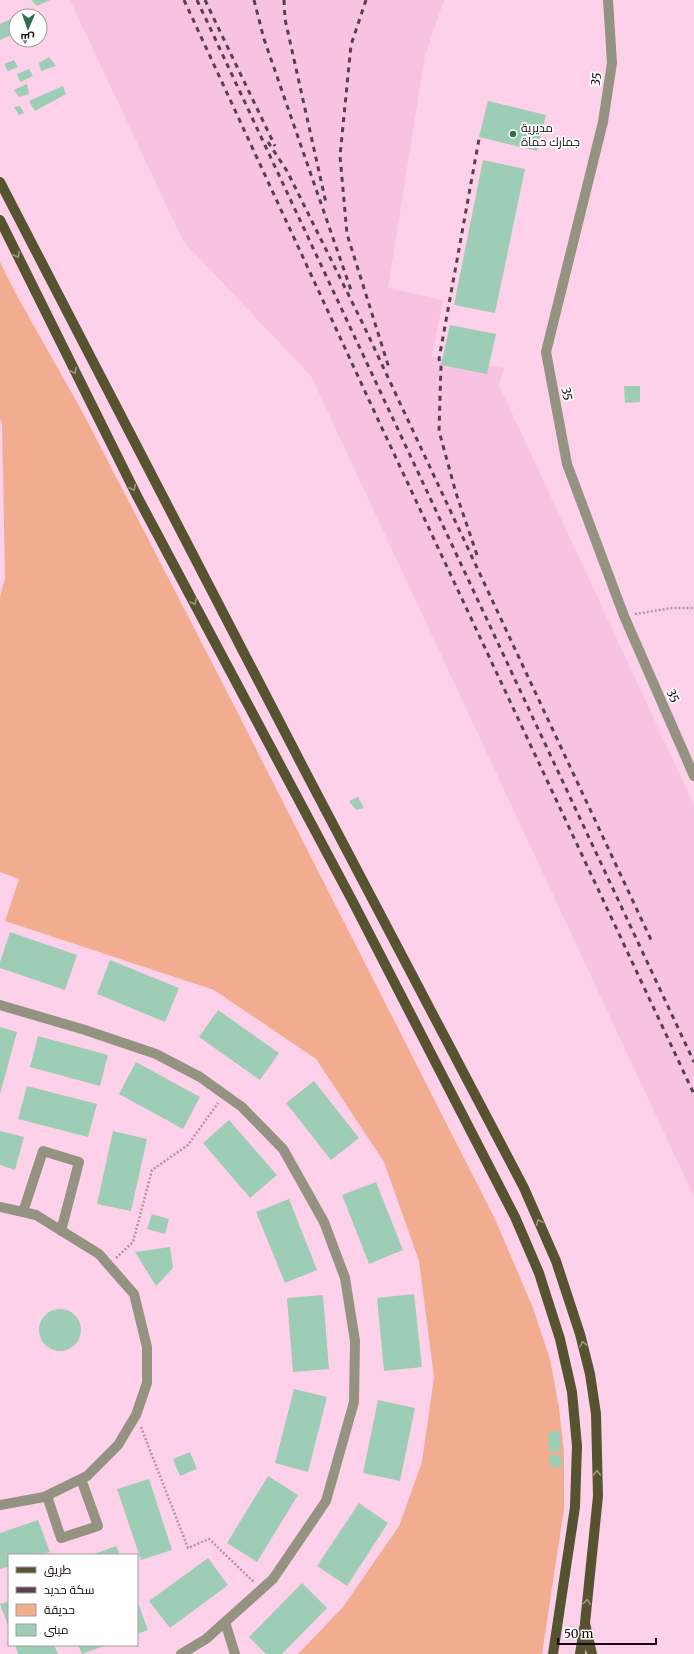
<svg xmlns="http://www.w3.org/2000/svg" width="694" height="1654" viewBox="0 0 694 1654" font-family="Merriweather,Cairo,serif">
<rect width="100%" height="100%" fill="#fed1ea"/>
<path fill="#f7c3e0" d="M70,0H444L425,55L388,288L443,300L432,357L504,368L499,385L694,805V1197L311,376L183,241Z"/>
<path fill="#f2ad90" d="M0,262L16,294L83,413L221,680L495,1219L533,1308L550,1359L559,1408L564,1452V1509L542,1654H298L343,1607L399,1526L422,1462L434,1377L419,1261L384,1162L316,1059L214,990L5,921L19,879L0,872V597L5,578L2,424L0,418Z"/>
<path fill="#9ecdb6" d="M31,0H50L37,6Z
M29,11L32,16H19Z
M16,17V33L0,40V24Z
M49,57L56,66L41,71L39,63Z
M14,60L18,67L8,71L4,64Z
M29,69L33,76L20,82L17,74Z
M27,84L29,94L19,97L14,90Z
M63,86L66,94L35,111L29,101Z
M488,101L546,115L537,151L479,137Z
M20,106L24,113L19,115L14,107Z
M483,160L525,169L495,313L454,305Z
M450,325L496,334L487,374L441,365Z
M624,386H640V402L625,403Z
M358,797L364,808L356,810L349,801Z
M10,932L77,955L65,990L0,968V962Z
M110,960L179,988L165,1022L97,994Z
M218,1010L279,1053L260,1080L199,1037Z
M0,1027L17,1032L0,1094Z
M38,1036L108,1055L100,1086L30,1067Z
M136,1062L200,1097L183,1129L119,1094Z
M314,1081L359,1138L331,1160L286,1103Z
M27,1086L97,1104L88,1137L18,1119Z
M229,1120L277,1175L250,1198L203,1143Z
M0,1131L24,1137L15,1170L0,1165Z
M113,1131L147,1139L131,1211L97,1204Z
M376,1182L403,1250L369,1264L342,1195Z
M289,1199L317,1270L285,1283L256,1212Z
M152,1214L169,1219L165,1234L147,1229Z
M170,1247L173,1268L156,1286L135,1252Z
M414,1294L422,1367L384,1371L377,1298Z
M323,1295L329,1369L293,1372L287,1298Z
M39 1330a21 21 0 1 1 42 0a21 21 0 1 1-42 0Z
M294,1389L327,1397L308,1472L275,1463Z
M378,1400L415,1408L400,1481L363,1473Z
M560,1431L561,1451L549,1452L548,1432Z
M190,1452L197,1469L180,1476L173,1459Z
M549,1455H561L562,1467H550Z
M268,1476L298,1495L257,1562L227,1543Z
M149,1479L172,1550L141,1560L117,1489Z
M359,1503L388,1523L347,1586L317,1566Z
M38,1520L50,1552L40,1555H9V1566L0,1569V1533Z
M116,1546L120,1555H91Z
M208,1558L228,1585L170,1628L149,1601Z
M302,1583L327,1608L282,1654H266L249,1637Z
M137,1600L148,1630L137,1634Z
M9,1601V1628L0,1604Z
M15,1645H54L58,1654H18Z
M78,1645H107L82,1654Z"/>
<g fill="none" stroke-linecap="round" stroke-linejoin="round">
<path stroke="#b692a6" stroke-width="2.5" stroke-dasharray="2 2" stroke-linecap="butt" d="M635,614L672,608H694
M116,1258L133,1242L152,1170L188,1145L218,1103
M141,1427L188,1548L209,1539L254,1582"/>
<path stroke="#949280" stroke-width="10" d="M608,0L612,63L603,122L546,352L567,464L624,616L694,776
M0,1005L85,1030L156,1054L200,1077L242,1107L283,1149L324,1222L345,1278L355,1341L354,1402L326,1501L273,1579L206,1639L181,1654
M0,1207L36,1215L99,1254L134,1294L147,1347V1383L136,1415L118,1445L87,1476L44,1497L0,1505
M23,1212L43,1151L79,1162L61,1231
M47,1496L61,1538L98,1526L81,1479
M225,1622L235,1654"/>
<path stroke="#565331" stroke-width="10" d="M0,182L304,769L524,1188L556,1261L580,1334L590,1374L596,1414L598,1496L585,1623L592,1654
M0,220L137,496L353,902L515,1217L539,1273L560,1339L572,1392L577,1446L575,1507L553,1654
M580,1654L584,1628"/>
<path stroke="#58414e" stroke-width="3" stroke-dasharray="5 5" stroke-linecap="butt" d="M184,0L381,426L694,1094
M197,0L694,1062
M205,0L275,146
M254,0L264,39L351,290
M284,0L285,19L326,203
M366,0L351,45L340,156L347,234L389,368
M268,142L287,171L363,324L653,944
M477,555L456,493L439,431L441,365L439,359L479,139"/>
</g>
<defs><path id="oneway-chevron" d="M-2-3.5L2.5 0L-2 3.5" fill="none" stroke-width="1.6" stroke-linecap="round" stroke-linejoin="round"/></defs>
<g stroke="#9a9883">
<use href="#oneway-chevron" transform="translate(17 255) rotate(64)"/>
<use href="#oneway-chevron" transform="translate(74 371) rotate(63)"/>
<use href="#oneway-chevron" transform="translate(133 488) rotate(63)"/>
<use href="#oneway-chevron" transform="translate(194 602) rotate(62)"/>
<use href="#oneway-chevron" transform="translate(539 1222) rotate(-114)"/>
<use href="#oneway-chevron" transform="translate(583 1344) rotate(-104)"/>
<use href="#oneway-chevron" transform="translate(597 1473) rotate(-91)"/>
<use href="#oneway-chevron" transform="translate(587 1602) rotate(-84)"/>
</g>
<circle fill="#346d54" stroke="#fff" stroke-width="1.5" cx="513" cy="134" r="4"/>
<g text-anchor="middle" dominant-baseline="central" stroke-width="3.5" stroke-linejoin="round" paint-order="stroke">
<g font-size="12" fill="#160810" stroke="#fff">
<text transform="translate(596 79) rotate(-82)">35</text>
<text transform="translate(567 394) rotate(80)">35</text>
<text transform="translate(673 696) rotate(66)">35</text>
</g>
<g font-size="12" fill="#160810" stroke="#fff" text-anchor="start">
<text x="521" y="127">مديرية<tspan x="521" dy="14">جمارك حماة</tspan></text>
</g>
</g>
<rect x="8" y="1554" width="130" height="92" fill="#ffffff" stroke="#a29c9f"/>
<rect x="16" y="1567" width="20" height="6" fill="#565331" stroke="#a29c9f"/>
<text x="44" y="1574" font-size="12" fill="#160810">طريق</text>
<rect x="16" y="1587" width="20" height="6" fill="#58414e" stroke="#a29c9f"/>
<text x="44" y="1594" font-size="12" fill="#160810">سكة حديد</text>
<rect x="16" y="1604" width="20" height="12" fill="#f2ad90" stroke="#a29c9f"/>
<text x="44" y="1614" font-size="12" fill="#160810">حديقة</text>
<rect x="16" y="1624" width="20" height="12" fill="#9ecdb6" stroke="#a29c9f"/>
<text x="44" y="1634" font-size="12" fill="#160810">مبنى</text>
<g transform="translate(28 28) rotate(182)"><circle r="19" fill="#ffffff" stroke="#a29c9f"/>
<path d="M0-3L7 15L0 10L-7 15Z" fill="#346d54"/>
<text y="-6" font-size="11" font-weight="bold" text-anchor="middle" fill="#160810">ش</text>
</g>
<path d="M558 1638v6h98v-6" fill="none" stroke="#160810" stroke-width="2"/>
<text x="564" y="1638" font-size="12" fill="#160810" stroke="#ffffff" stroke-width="3" paint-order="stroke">50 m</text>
</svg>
